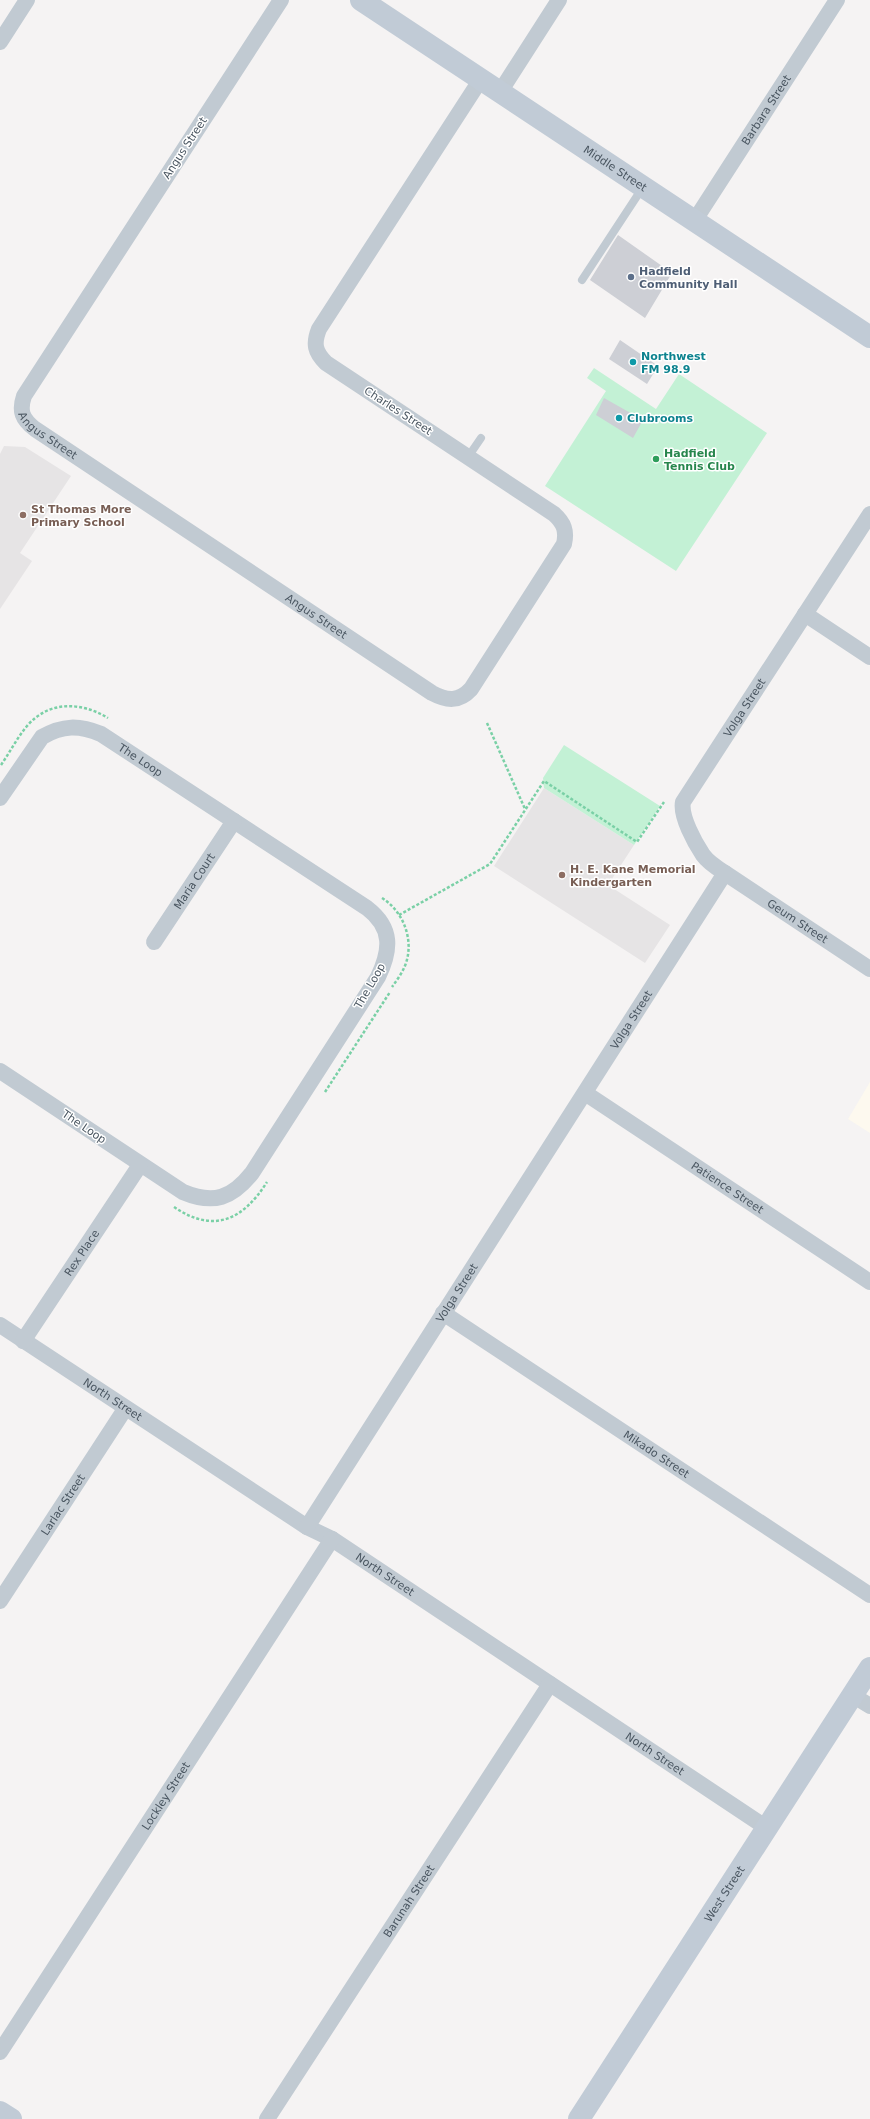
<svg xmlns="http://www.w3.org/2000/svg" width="870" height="2119" viewBox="0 0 870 2119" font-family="'DejaVu Sans',sans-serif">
<rect width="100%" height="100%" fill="#f5f3f3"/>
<path fill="#fdf9ef" d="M870,1082V1133L848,1119Z"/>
<path fill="#e6e4e5" d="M4,446L25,447L71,476L20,553L32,561L0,609V454Z
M544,788L634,845L608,885L670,925L645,963L494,866Z"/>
<path fill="#c3f1d5" d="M594,368L656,409L679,374L767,433L676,571L545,486L606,391L587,378Z
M564,745L660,806L634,845L544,788L543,778Z"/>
<path fill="#cdcfd5" d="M618,235L672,273L645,318L590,280Z
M620,340L658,366L647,384L609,359Z
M604,398L643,420L633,438L596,415Z"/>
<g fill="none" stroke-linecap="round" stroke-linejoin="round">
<path stroke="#7ad0a6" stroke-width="2.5" stroke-dasharray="3 2" stroke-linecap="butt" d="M487,723L525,809
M1,765C10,752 17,738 27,726C49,700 82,702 108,718
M382,898C403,911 414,939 406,963C403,972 397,980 392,987
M399,915L490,864L544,781L637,842L664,802
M325,1092L390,992
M174,1207C214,1234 243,1220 267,1182"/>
<path stroke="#c1cad2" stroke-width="8" d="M582,280L643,187
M468,457L481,438"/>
<g stroke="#c1cad2" stroke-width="16">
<path id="s1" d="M281,0L24,396C19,411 22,419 35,429L432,693C447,701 459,702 471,689L564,544C567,531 564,523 554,514L326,363C315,352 313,344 319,329L481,79"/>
<path d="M0,42L27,0"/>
<path d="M500,92L559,0"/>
<path id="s2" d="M695,220L837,0"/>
<path d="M805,614L870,657"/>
<path id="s3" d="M0,798L42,737C63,725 79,725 101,734L367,908C393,928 391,950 378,977L252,1173C232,1198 214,1205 183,1192L0,1071"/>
<path id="s4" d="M725,873L870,969"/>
<path id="s5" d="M154,942L234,821"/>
<path id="s6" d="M585,1093L870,1282"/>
<path id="s7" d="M443,1313L870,1595"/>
<path id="s8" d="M0,1325L307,1527L332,1539L767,1828"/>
<path id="s9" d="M23,1341L140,1165"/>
<path id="s10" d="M307,1527L725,873C717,868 708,862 703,855C695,843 680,816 683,802L870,514"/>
<path id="s11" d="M0,1601L125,1409"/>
<path d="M852,1695L870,1706"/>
<path id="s12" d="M0,2052L332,1539"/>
<path id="s13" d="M267,2119L550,1684"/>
</g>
<g stroke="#c1cbd6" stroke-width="22">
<path id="s14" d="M361,0L870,337"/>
<path d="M0,2112L11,2119"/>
<path id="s15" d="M579,2119L870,1668"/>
</g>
</g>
<circle fill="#5c6f8a" stroke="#fff" stroke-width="1.5" cx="631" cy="277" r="4"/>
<g fill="#0f9aa8" stroke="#fff" stroke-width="1.5">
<circle cx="633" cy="362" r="4"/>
<circle cx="619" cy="418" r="4"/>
</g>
<circle fill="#2e9e5b" stroke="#fff" stroke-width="1.5" cx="656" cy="459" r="4"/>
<g fill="#8d6e63" stroke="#fff" stroke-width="1.5">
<circle cx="23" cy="515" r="4"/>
<circle cx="562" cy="875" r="4"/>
</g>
<g text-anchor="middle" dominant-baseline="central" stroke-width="3" stroke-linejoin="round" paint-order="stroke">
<g font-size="11" fill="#4a5661" stroke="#fff">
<text stroke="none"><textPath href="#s2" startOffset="131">Barbara Street</textPath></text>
<text transform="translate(185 148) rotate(-57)">Angus Street</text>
<text stroke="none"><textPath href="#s14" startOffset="305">Middle Street</textPath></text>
<text transform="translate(398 411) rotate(33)">Charles Street</text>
<text stroke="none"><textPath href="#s1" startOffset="524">Angus Street</textPath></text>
<text stroke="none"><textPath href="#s1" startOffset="848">Angus Street</textPath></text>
<text stroke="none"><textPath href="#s10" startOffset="975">Volga Street</textPath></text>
<text stroke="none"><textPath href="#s3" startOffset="183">The Loop</textPath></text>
<text stroke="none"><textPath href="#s5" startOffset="73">Maria Court</textPath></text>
<text stroke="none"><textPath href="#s4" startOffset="87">Geum Street</textPath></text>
<text transform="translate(370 986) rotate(-60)">The Loop</text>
<text stroke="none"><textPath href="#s10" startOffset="602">Volga Street</textPath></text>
<text transform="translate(84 1127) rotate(34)">The Loop</text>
<text stroke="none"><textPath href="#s6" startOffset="171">Patience Street</textPath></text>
<text stroke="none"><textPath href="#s9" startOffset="106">Rex Place</textPath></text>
<text stroke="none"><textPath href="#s10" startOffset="278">Volga Street</textPath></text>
<text stroke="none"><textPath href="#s8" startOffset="135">North Street</textPath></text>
<text stroke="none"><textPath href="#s7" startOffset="256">Mikado Street</textPath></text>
<text stroke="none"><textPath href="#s11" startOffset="115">Larlac Street</textPath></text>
<text stroke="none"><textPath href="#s8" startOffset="459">North Street</textPath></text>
<text stroke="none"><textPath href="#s8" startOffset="783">North Street</textPath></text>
<text stroke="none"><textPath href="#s12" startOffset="305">Lockley Street</textPath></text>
<text stroke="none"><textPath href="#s15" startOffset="268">West Street</textPath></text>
<text stroke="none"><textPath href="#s13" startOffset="260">Barunah Street</textPath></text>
</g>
<g font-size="11" font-weight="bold" fill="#4e5e75" stroke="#fff" text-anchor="start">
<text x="639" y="271">Hadfield<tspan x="639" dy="13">Community Hall</tspan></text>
</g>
<g font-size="11" font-weight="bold" fill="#0d838f" stroke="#fff" text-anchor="start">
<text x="641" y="356">Northwest<tspan x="641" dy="13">FM 98.9</tspan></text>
<text x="627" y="418">Clubrooms</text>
</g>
<g font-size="11" font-weight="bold" fill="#27864d" stroke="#fff" text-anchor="start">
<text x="664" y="453">Hadfield<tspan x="664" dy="13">Tennis Club</tspan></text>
</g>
<g font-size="11" font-weight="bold" fill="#785e54" stroke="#fff" text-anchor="start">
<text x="31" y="509">St Thomas More<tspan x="31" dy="13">Primary School</tspan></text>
<text x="570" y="869">H. E. Kane Memorial<tspan x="570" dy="13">Kindergarten</tspan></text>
</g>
</g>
</svg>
